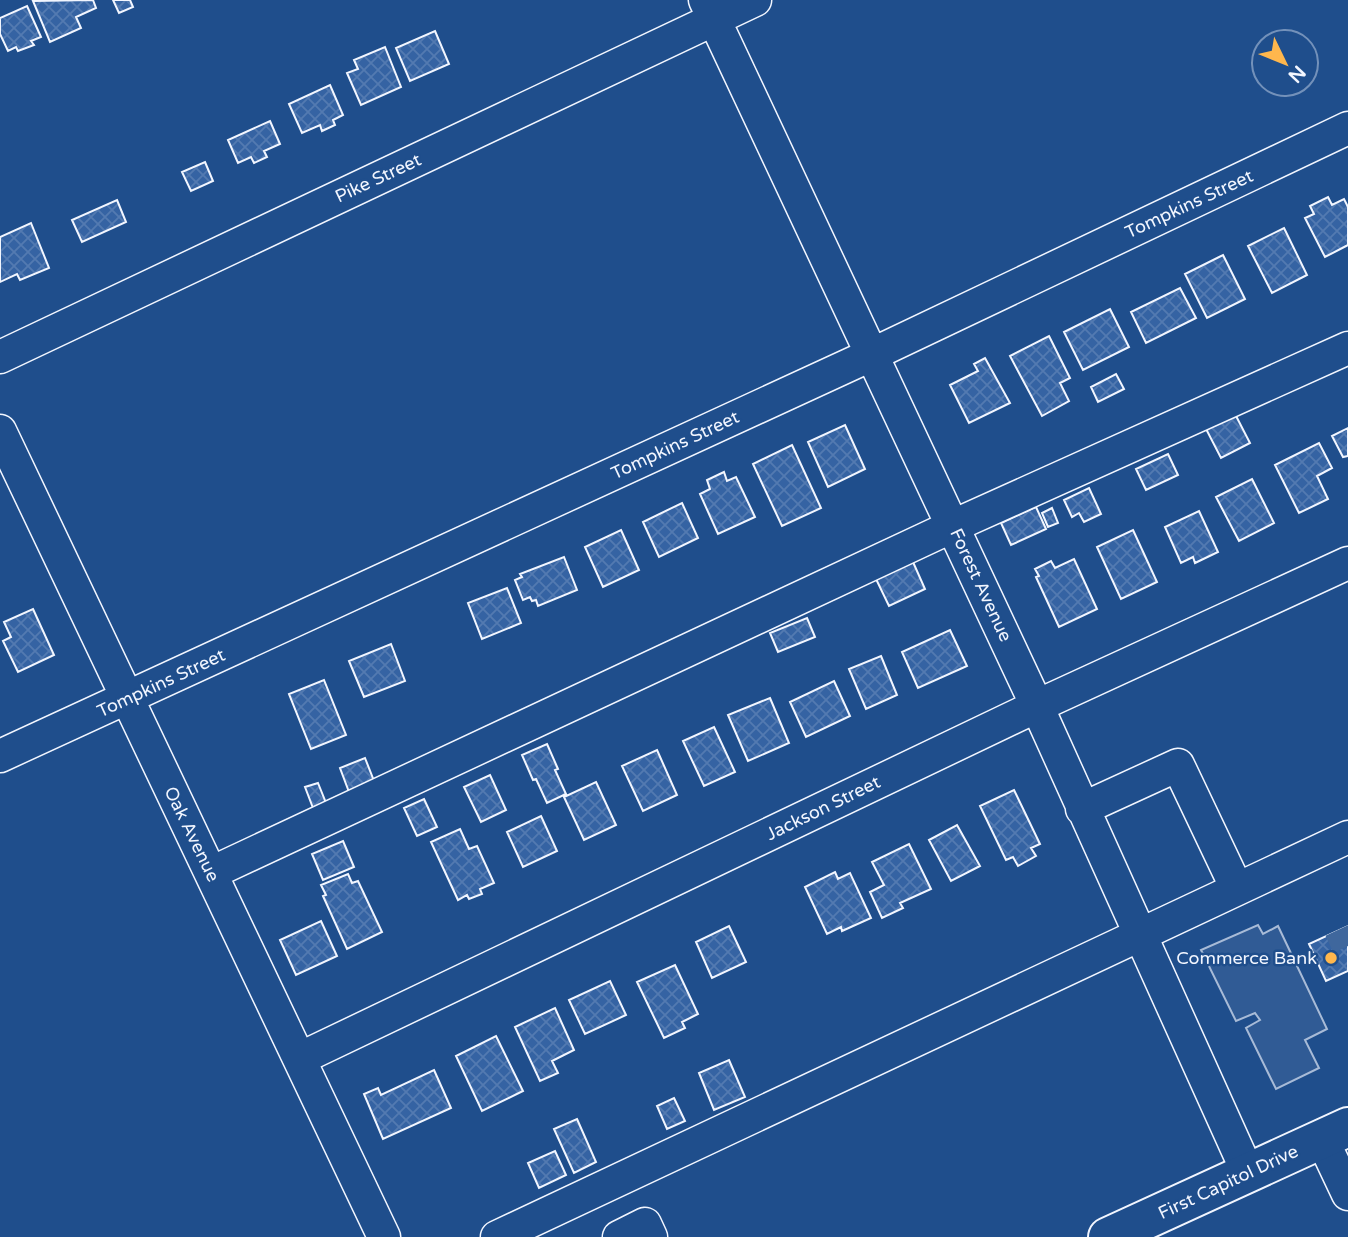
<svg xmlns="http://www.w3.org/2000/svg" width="1348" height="1237" viewBox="0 0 1348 1237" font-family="'Varela Round',sans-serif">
<defs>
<pattern id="building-cross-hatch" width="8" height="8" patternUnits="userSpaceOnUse" patternTransform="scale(1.75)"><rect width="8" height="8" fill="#3563a3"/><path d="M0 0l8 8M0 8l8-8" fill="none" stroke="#537ab1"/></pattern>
</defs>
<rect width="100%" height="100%" fill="#1f4e8c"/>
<path fill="#305b95" stroke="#a8bbd7" stroke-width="2" d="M1258,925L1263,934L1278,926L1327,1029L1305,1040L1319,1068L1276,1089L1246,1028L1260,1020L1255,1013L1236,1021L1201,950Z"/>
<path fill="url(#building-cross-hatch)" stroke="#f2f6ff" stroke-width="2" d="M93,0L96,8L76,17L81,28L50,42L33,1Z
M113,0H130L133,7L119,13Z
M27,6L41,37L31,41L34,45L18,51L16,47L8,51L0,34V18Z
M435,31L449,64L410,81L396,48Z
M385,47L401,87L361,105L347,73L358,69L354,60Z
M330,85L343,115L333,120L335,125L322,131L320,125L302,133L289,104Z
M270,121L280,144L264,151L267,157L254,163L251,157L238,163L228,140Z
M205,162L213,181L191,191L182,172Z
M1328,197L1332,205L1344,199L1348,207V245L1325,257L1305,218L1314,214L1310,206Z
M117,200L126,222L82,242L72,220Z
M31,223L49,268L20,280L17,274L0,282V237Z
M1284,228L1307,275L1272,293L1248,246Z
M1223,255L1245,299L1207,318L1185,274Z
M1180,288L1196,318L1146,343L1131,312Z
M1110,309L1129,347L1083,370L1064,332Z
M1049,336L1070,378L1060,383L1069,401L1042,416L1010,356Z
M985,358L1010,403L969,423L950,385L978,371L974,364Z
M1116,374L1124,389L1098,402L1091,387Z
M1234,412L1250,443L1221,458L1205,427Z
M845,425L865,469L828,487L808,442Z
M1348,428V456L1343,457L1332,436Z
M1319,443L1332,468L1317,476L1328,499L1299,513L1275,465Z
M792,445L821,508L782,526L753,464Z
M1168,454L1178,475L1146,490L1136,469Z
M724,472L727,481L736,477L755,517L718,534L700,494L710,489L707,480Z
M1252,479L1274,523L1239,541L1216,497Z
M1089,488L1101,514L1084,522L1079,513L1072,517L1064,500Z
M682,503L698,538L659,557L643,522Z
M1036,507L1046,529L1011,545L1001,523Z
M1052,508L1058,523L1048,527L1042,513Z
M1199,511L1218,552L1195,563L1193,557L1181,563L1165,527Z
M621,530L639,570L603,587L585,547Z
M1133,530L1157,582L1121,599L1097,547Z
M564,557L577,590L538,606L536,600L532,601L530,597L523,600L515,580L522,577L520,574Z
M1074,559L1097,609L1059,627L1036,577L1039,576L1035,569L1051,561L1055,568Z
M913,562L925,589L889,606L876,579Z
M507,588L521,623L482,639L468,603Z
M33,609L54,655L18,672L3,641L11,637L4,622Z
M807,618L815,637L778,652L770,633Z
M950,630L967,666L918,688L902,652Z
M391,644L405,681L364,697L349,661Z
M881,656L897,695L866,709L849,669Z
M324,680L346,735L311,749L289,694Z
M834,681L850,716L806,737L790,702Z
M770,698L789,743L748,761L728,715Z
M714,727L735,772L704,786L683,741Z
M547,744L558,769L555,770L566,794L547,803L536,779L533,780L522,755Z
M657,750L677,795L643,811L622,766Z
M365,758L374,781L349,792L340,768Z
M490,775L506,810L481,822L464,787Z
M596,782L616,825L584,840L564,797Z
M318,783L326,803L313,808L305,787Z
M1014,790L1040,844L1031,848L1036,856L1018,866L1013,857L1006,860L980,806Z
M424,799L437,827L417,836L404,808Z
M541,816L557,851L523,867L507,832Z
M957,825L980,866L951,881L929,840Z
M460,829L469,849L477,846L494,883L480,889L482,894L469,899L467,895L458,900L431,842Z
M343,841L354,867L323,880L312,854Z
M909,844L931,889L900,903L903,908L882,918L870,892L884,885L872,862Z
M835,872L838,879L850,873L871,918L842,931L841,927L827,934L805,887Z
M348,874L352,883L358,881L382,932L347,949L323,896L326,895L321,885Z
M321,921L337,956L296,975L280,940Z
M729,926L746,962L712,978L696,942Z
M1348,926V971L1326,981L1309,944Z
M675,965L698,1014L682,1022L685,1028L664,1038L637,982Z
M610,981L626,1015L585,1034L569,1000Z
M555,1008L574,1050L552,1061L558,1073L540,1081L515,1027Z
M496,1036L523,1091L482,1111L456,1056Z
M729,1060L745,1097L714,1110L699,1073Z
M434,1070L451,1108L383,1139L364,1094L378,1088L381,1095Z
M674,1098L685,1121L667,1129L657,1106Z
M577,1119L596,1162L574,1173L554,1129Z
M555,1151L566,1175L539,1188L528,1163Z"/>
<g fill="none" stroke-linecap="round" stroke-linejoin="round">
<path stroke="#3f679d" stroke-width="32" stroke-dasharray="32 16" stroke-linecap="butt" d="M1340,929L1348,946"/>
<g stroke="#f2f6ff" stroke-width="35">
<path id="minor" d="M705,0L1037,706L1248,1173
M0,357L755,0
M0,431L384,1237
M0,756L873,354L1348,128
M1082,809L1178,765L1237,889
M211,873L953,526L1348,348
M301,1058L1037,706L1348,563
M1322,1139L1348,1194
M497,1237L1348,837
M619,1237L645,1224L651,1237"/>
</g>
<g stroke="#f2f6ff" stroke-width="42">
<path id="major" d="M1108,1237L1348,1127"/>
</g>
<use href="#minor" stroke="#1f4e8c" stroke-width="32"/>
<use href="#major" stroke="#1f4e8c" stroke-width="38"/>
</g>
<circle fill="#ffb74d" stroke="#1f4e8c" stroke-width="2.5" cx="1331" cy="958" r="7"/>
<g text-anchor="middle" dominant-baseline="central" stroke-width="5" stroke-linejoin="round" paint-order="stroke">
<g font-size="18" fill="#f2f6ff" stroke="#1f4e8c">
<text transform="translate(378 178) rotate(-25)">Pike Street</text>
<text transform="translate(1189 204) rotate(-25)">Tompkins Street</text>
<text transform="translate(675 445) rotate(-25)">Tompkins Street</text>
<text transform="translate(981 585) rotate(65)">Forest Avenue</text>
<text transform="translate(161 683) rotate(-25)">Tompkins Street</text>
<text transform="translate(823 808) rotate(-26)">Jackson Street</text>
<text transform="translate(192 834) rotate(64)">Oak Avenue</text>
<text transform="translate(1228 1182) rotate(-25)">First Capitol Drive</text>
</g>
<g font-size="18" fill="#f2f6ff" stroke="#1f4e8c" text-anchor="end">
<text x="1317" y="958">Commerce Bank</text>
</g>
</g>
<g transform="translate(1285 63) rotate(133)"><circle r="33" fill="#1f4e8c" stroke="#7391ba" stroke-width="2"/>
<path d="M0-5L12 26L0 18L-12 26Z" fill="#ffb74d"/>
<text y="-10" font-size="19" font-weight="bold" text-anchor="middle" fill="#f2f6ff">N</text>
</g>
</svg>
